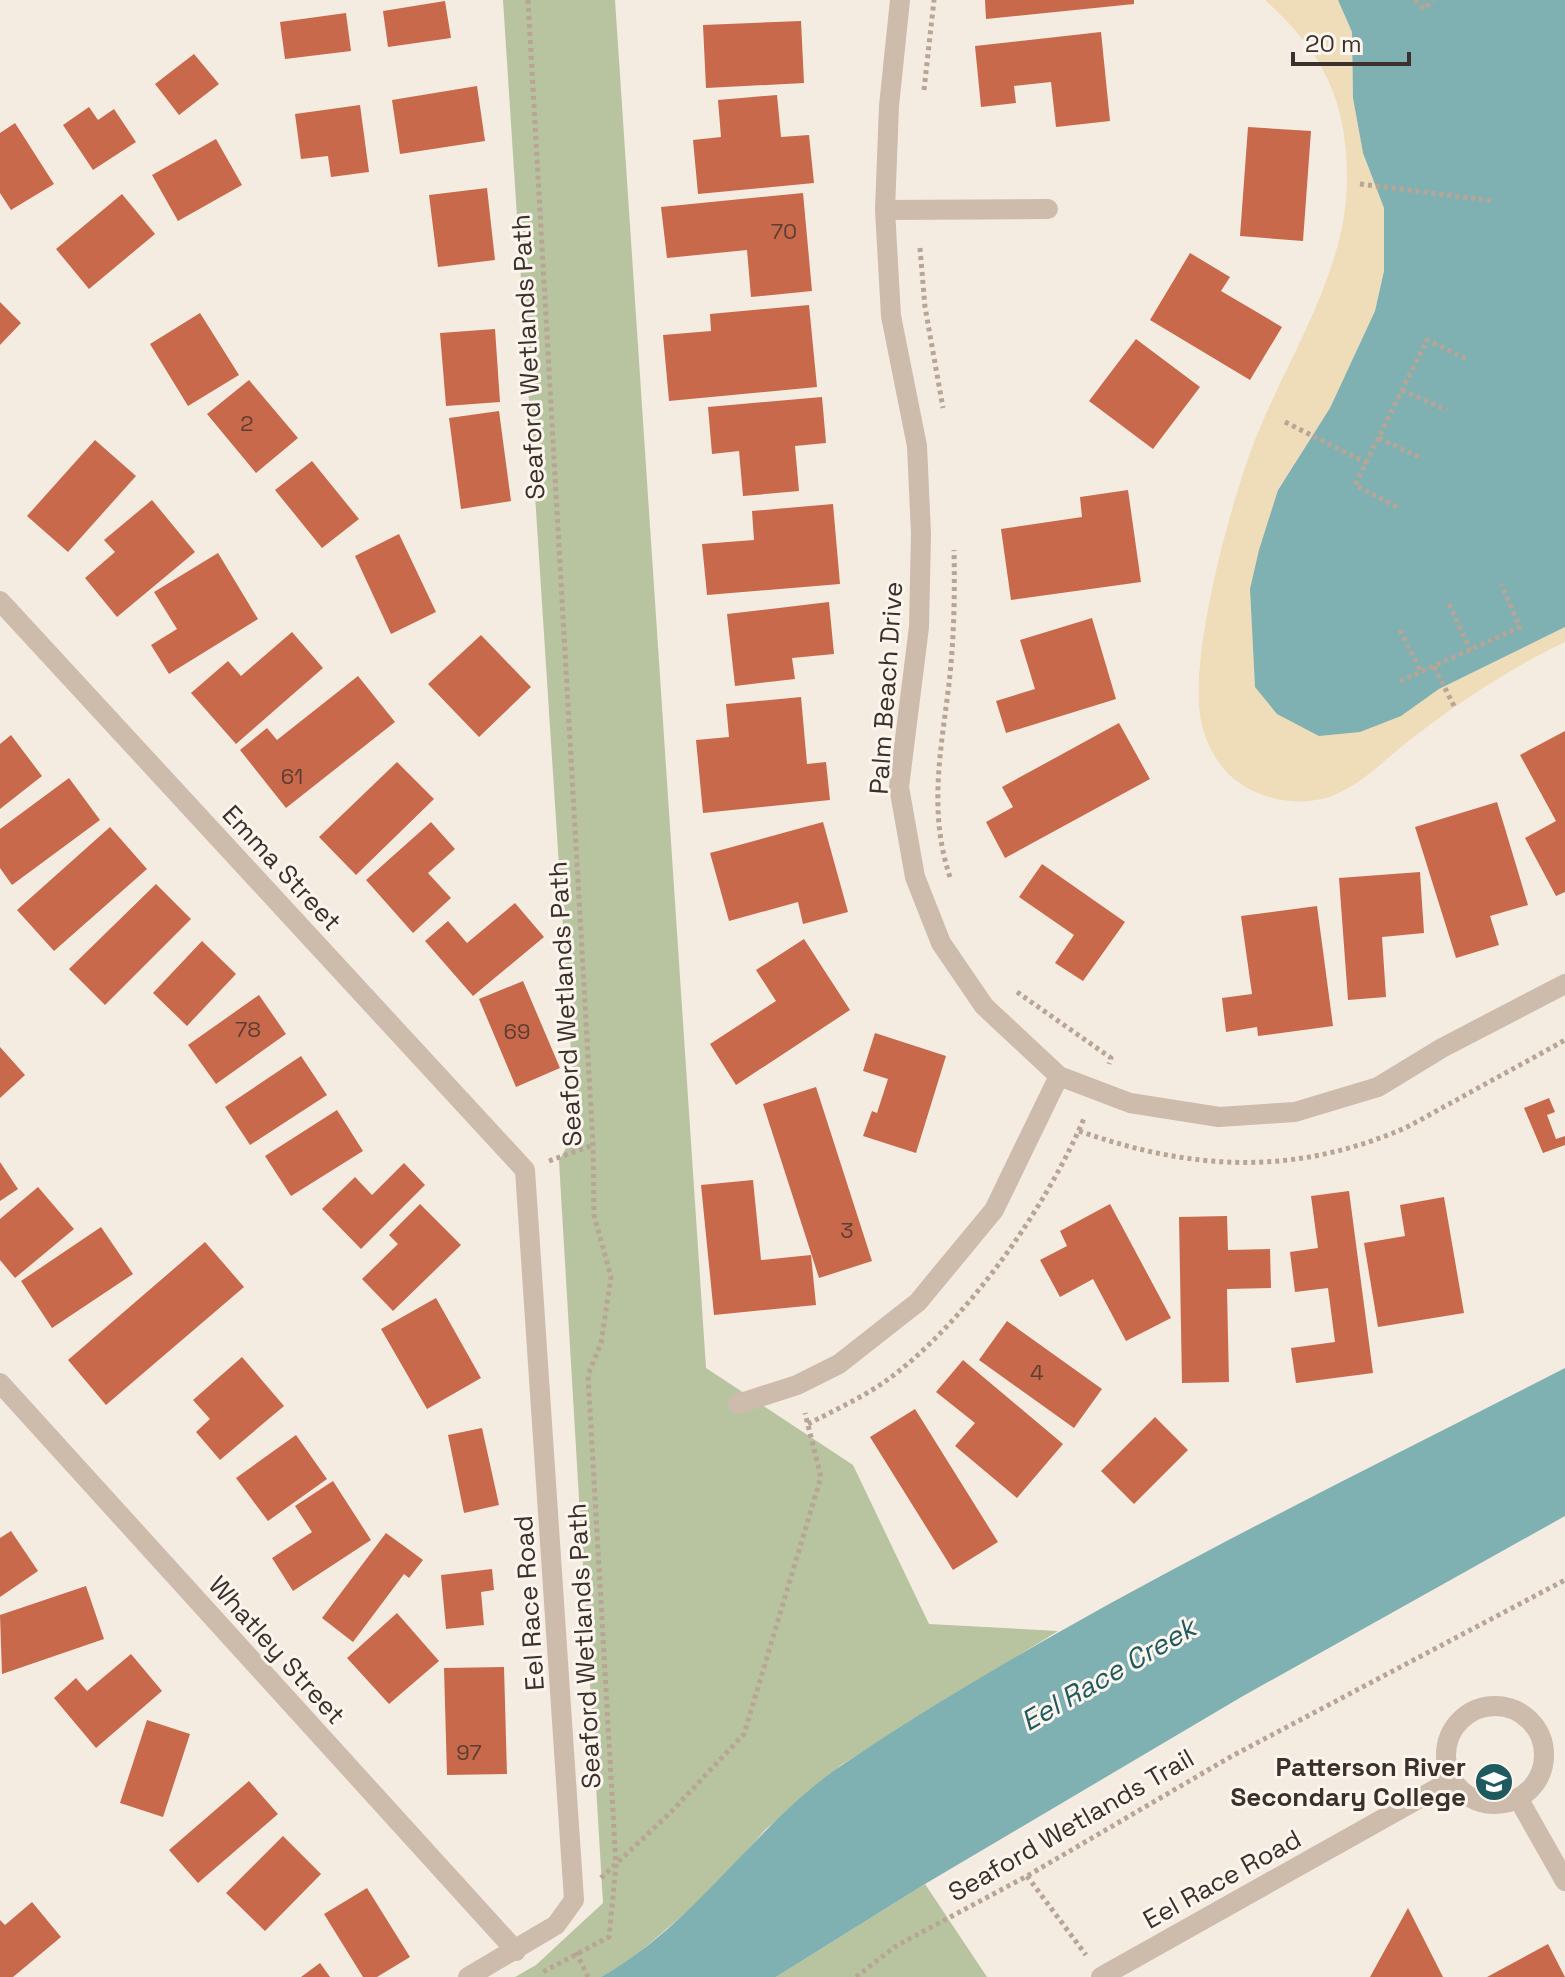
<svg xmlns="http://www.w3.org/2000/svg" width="1565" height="1977" viewBox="0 0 1565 1977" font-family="'Space Grotesk',sans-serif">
<rect width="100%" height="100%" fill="#f4ebe1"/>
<path fill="#b8c4a0" d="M503,0H615L706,1368L853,1465L929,1624L1058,1631L841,1765L765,1830L710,1892L628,1962L601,1977H515L536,1965L603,1903L559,1161L576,1129Z
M925,1884L987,1977H776Z"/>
<path fill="#efdcb8" d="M1265,0H1338L1352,32L1353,98L1363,153L1384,208V271L1375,311L1330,408L1278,489L1250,589L1255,687L1401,716L1439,689L1565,627V642C1513,667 1465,698 1419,733C1391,753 1362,786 1329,797C1299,806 1267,801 1241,784C1216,768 1201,736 1199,706C1195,639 1226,523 1248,459C1279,369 1345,281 1347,183C1348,102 1324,53 1265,0Z"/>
<path fill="#7fb0b2" d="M1338,0H1565V627L1439,689L1401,716L1360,732L1319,736L1277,714L1255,687L1250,589L1259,550L1278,490L1330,408L1375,311L1384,271V208L1363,153L1353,98L1352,32Z
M1565,1368V1516L1243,1696L925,1884L776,1977H601C699,1922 755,1823 845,1763C1073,1611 1322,1493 1565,1368Z"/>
<path fill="#c8694b" d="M985,0H1134V4L986,19Z
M445,1L451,38L388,47L383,11Z
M346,13L351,51L285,59L280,22Z
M801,21L804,83L706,88L703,25Z
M1101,32L1110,121L1056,127L1051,82L1014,86L1016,103L981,107L975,46Z
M194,54L219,84L179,115L155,84Z
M477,86L485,141L400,154L392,100Z
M777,95L781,137L809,135L814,183L698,194L693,140L721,137L718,100Z
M360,105L369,172L331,177L328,156L301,159L295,114Z
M89,107L98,120L114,109L136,142L93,170L63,125Z
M15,123L54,184L11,210L0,193V133Z
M1248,127L1311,131L1303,241L1240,236Z
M216,139L242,185L178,221L152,175Z
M487,188L495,260L438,267L429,195Z
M803,193L812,291L751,297L747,250L667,258L661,207Z
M122,194L155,234L89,289L56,249Z
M1190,253L1230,277L1221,291L1282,327L1250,380L1150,320Z
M0,302L21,323L0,345Z
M809,305L817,387L669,401L663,335L711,331L710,314Z
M200,313L239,375L188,406L150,344Z
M495,329L500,402L446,406L440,333Z
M1136,339L1200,387L1153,449L1089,401Z
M249,380L298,438L256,473L207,414Z
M822,397L826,443L795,446L799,491L743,496L739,451L712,454L708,407Z
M499,411L511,501L461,509L449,418Z
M95,440L136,476L68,552L27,516Z
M312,461L359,519L322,548L275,490Z
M1128,490L1141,582L1011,600L1001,529L1082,517L1080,497Z
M152,500L195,552L117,617L85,578L115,552L104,540Z
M833,504L840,584L707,595L702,544L754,540L752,511Z
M399,534L436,612L391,634L355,556Z
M218,553L258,619L169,674L151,645L177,629L154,592Z
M829,602L834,654L792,658L795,679L735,686L727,614Z
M1092,618L1116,699L1006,733L996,701L1035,689L1020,640Z
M292,632L323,668L236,744L191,693L228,661L241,676Z
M481,635L531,687L479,737L428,684Z
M358,676L395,722L286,808L240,750L267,728L277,740Z
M801,697L807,764L826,762L830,800L703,813L696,740L729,737L726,704Z
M1119,723L1150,779L1005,858L986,822L1013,807L1002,787Z
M1565,731V892L1556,896L1525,838L1556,821L1520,755Z
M11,735L42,776L0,809V744Z
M397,762L434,799L356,875L319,837Z
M69,778L100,820L12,885L0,868V829Z
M1497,802L1528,905L1490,916L1499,945L1456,958L1415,827Z
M431,822L455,849L428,873L451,898L413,933L366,880Z
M823,822L848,912L803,924L798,902L729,921L710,853Z
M110,827L147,869L54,951L17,910Z
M1042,864L1125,922L1083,981L1055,963L1074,935L1019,897Z
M1420,872L1424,933L1382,937L1386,997L1348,1000L1339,878Z
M156,884L191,919L105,1005L69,969Z
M515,903L544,937L473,996L425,941L448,921L467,943Z
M1317,906L1333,1026L1258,1036L1257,1027L1226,1032L1222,998L1252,994L1241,916Z
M804,939L850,1010L736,1085L710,1044L776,1001L756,970Z
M202,941L236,974L187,1026L153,993Z
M523,981L560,1068L516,1087L479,999Z
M259,995L286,1034L216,1084L188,1045Z
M875,1033L946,1056L916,1153L863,1136L872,1111L877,1113L888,1079L863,1071Z
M0,1047L25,1075L0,1098Z
M301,1056L327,1095L250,1145L225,1107Z
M816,1087L872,1261L819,1278L763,1104Z
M1549,1098L1555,1112L1547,1115L1556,1139L1565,1136V1145L1543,1153L1524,1108Z
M337,1110L363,1151L291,1196L265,1156Z
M0,1162L18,1189L0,1201Z
M404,1163L425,1185L361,1249L322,1209L355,1177L372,1195Z
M753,1180L761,1260L811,1255L816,1305L714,1315L701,1185Z
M38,1187L74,1229L15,1278L0,1260V1219Z
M1349,1191L1373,1373L1296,1383L1291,1348L1335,1342L1328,1288L1295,1292L1290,1252L1318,1248L1311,1196Z
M1444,1197L1464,1313L1378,1327L1364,1243L1405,1236L1400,1205Z
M420,1204L461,1245L393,1311L362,1279L398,1244L389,1235Z
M1110,1204L1171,1318L1126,1341L1093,1279L1060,1297L1040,1260L1067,1246L1060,1231Z
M1227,1216L1228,1250L1270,1249L1271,1288L1227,1289L1229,1382L1182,1383L1179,1217Z
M101,1227L133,1274L52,1328L21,1281Z
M205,1242L244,1287L106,1405L68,1360Z
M436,1298L481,1378L427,1409L381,1329Z
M1007,1321L1102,1389L1074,1428L979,1360Z
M242,1357L284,1406L220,1460L196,1432L210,1419L193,1400Z
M963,1360L1063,1444L1017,1498L955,1446L975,1423L936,1392Z
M915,1409L998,1542L953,1570L870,1437Z
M1155,1417L1188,1450L1134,1504L1101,1471Z
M482,1428L499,1505L464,1513L448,1435Z
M296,1435L327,1479L268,1521L236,1478Z
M333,1481L371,1540L293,1591L272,1558L312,1532L295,1506Z
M11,1531L38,1571L0,1597V1538Z
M386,1533L423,1560L409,1578L404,1574L353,1642L322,1618Z
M492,1569L494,1590L481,1592L484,1625L446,1629L441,1575Z
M86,1586L104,1639L2,1674L0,1615Z
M397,1613L439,1661L389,1704L347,1658Z
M131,1654L162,1691L96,1748L54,1698L76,1678L87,1691Z
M504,1667L507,1774L447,1775L444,1668Z
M147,1720L190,1734L163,1817L120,1803Z
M249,1781L278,1814L198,1883L169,1850Z
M283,1836L321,1874L265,1931L226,1893Z
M367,1888L410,1957L377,1977H363L324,1914Z
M32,1902L61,1937L13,1977H0V1920L5,1925Z
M1408,1908L1443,1977H1370Z
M1548,1944L1565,1977H1487Z
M320,1963L330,1977H301Z"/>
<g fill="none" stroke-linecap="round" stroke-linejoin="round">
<path stroke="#b9a596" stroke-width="5" stroke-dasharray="4 4" stroke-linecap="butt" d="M528,0L593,1145L594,1215L611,1277L601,1343L588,1375L616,1865L609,1937L541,1973
M1415,0L1424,9L1433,0
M924,90L934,0
M1360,184L1495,201
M920,248L925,307L943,408
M1402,390L1447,410
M1285,422L1367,463
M1379,438L1421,458
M1397,507L1355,485L1427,340L1469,360
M1449,604L1470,650
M1400,630L1421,672
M1400,681L1434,666
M1454,706L1434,666L1520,627L1501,584
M950,877C928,812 941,750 949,684C954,639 955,595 954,550
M1017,992L1111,1058L1109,1064
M1079,1131C1188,1169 1285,1176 1393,1133C1414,1125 1433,1112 1453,1102C1490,1081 1528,1061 1565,1040
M549,1161L593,1145
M808,1424C833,1411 859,1399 883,1383C964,1326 1047,1207 1085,1116
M1027,1876L1086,1955
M601,1878L670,1813L744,1734L821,1477L805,1413
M576,1952L588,1977
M856,1977L896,1946L1027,1876L1232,1756L1565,1580"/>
<path stroke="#cdbbac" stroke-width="20" d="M900,0L889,106L885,210L891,316L917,446L921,534L919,627L899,787L915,877L941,943L984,1006L1059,1076L1130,1103L1219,1117L1295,1112L1378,1087L1442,1048L1565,984
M885,210L1048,209
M0,601L525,1170L574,1900L556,1925L468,1977
M0,1383L516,1951
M738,1404L797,1385L839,1364L918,1302L994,1210L1059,1076
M1446 1755a49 49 0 1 1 98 0a49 49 0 1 1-98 0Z
M1518,1798L1565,1881
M1101,1977L1452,1780"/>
</g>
<defs>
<g id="school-disc" transform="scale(2)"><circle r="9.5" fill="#1f5a5e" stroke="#fbf5ee"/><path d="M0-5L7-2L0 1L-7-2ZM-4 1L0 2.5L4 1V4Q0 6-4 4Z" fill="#fff"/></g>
</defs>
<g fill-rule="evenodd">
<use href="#school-disc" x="1494" y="1782"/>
</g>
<g text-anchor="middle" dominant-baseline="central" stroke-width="6" stroke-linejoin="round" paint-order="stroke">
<g font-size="22" fill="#5e3e33">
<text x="784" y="231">70</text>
<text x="247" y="423">2</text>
<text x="292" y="776">61</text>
<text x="248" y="1029">78</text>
<text x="517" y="1031">69</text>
<text x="847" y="1230">3</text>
<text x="1037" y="1372">4</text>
<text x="469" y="1752">97</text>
</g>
<g font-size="26" fill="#3b302b" stroke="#fbf5ee">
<text transform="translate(528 357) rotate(-93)">Seaford Wetlands Path</text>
<text transform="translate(886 688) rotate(-86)">Palm Beach Drive</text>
<text transform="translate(282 868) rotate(47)">Emma Street</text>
<text transform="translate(565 1004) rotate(-93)">Seaford Wetlands Path</text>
<text transform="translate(529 1603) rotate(-94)">Eel Race Road</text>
<text transform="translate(584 1646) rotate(-93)">Seaford Wetlands Path</text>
<text transform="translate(277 1650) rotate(48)">Whatley Street</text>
<text transform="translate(1071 1825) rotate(-30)">Seaford Wetlands Trail</text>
<text transform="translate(1222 1879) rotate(-29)">Eel Race Road</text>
</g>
<g font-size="26" font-weight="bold" fill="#3b302b" stroke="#fbf5ee" text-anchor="end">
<text x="1466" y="1767">Patterson River<tspan x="1466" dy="30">Secondary College</tspan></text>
</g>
<g font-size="28" font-style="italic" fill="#1f5a5e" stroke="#fbf5ee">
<text transform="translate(1108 1674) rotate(-30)">Eel Race Creek</text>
</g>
</g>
<path d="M1293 52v12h116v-12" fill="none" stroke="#3b302b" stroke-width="4"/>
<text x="1305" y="52" font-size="24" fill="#3b302b" stroke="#fbf5ee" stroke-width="6" paint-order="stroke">20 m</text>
</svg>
